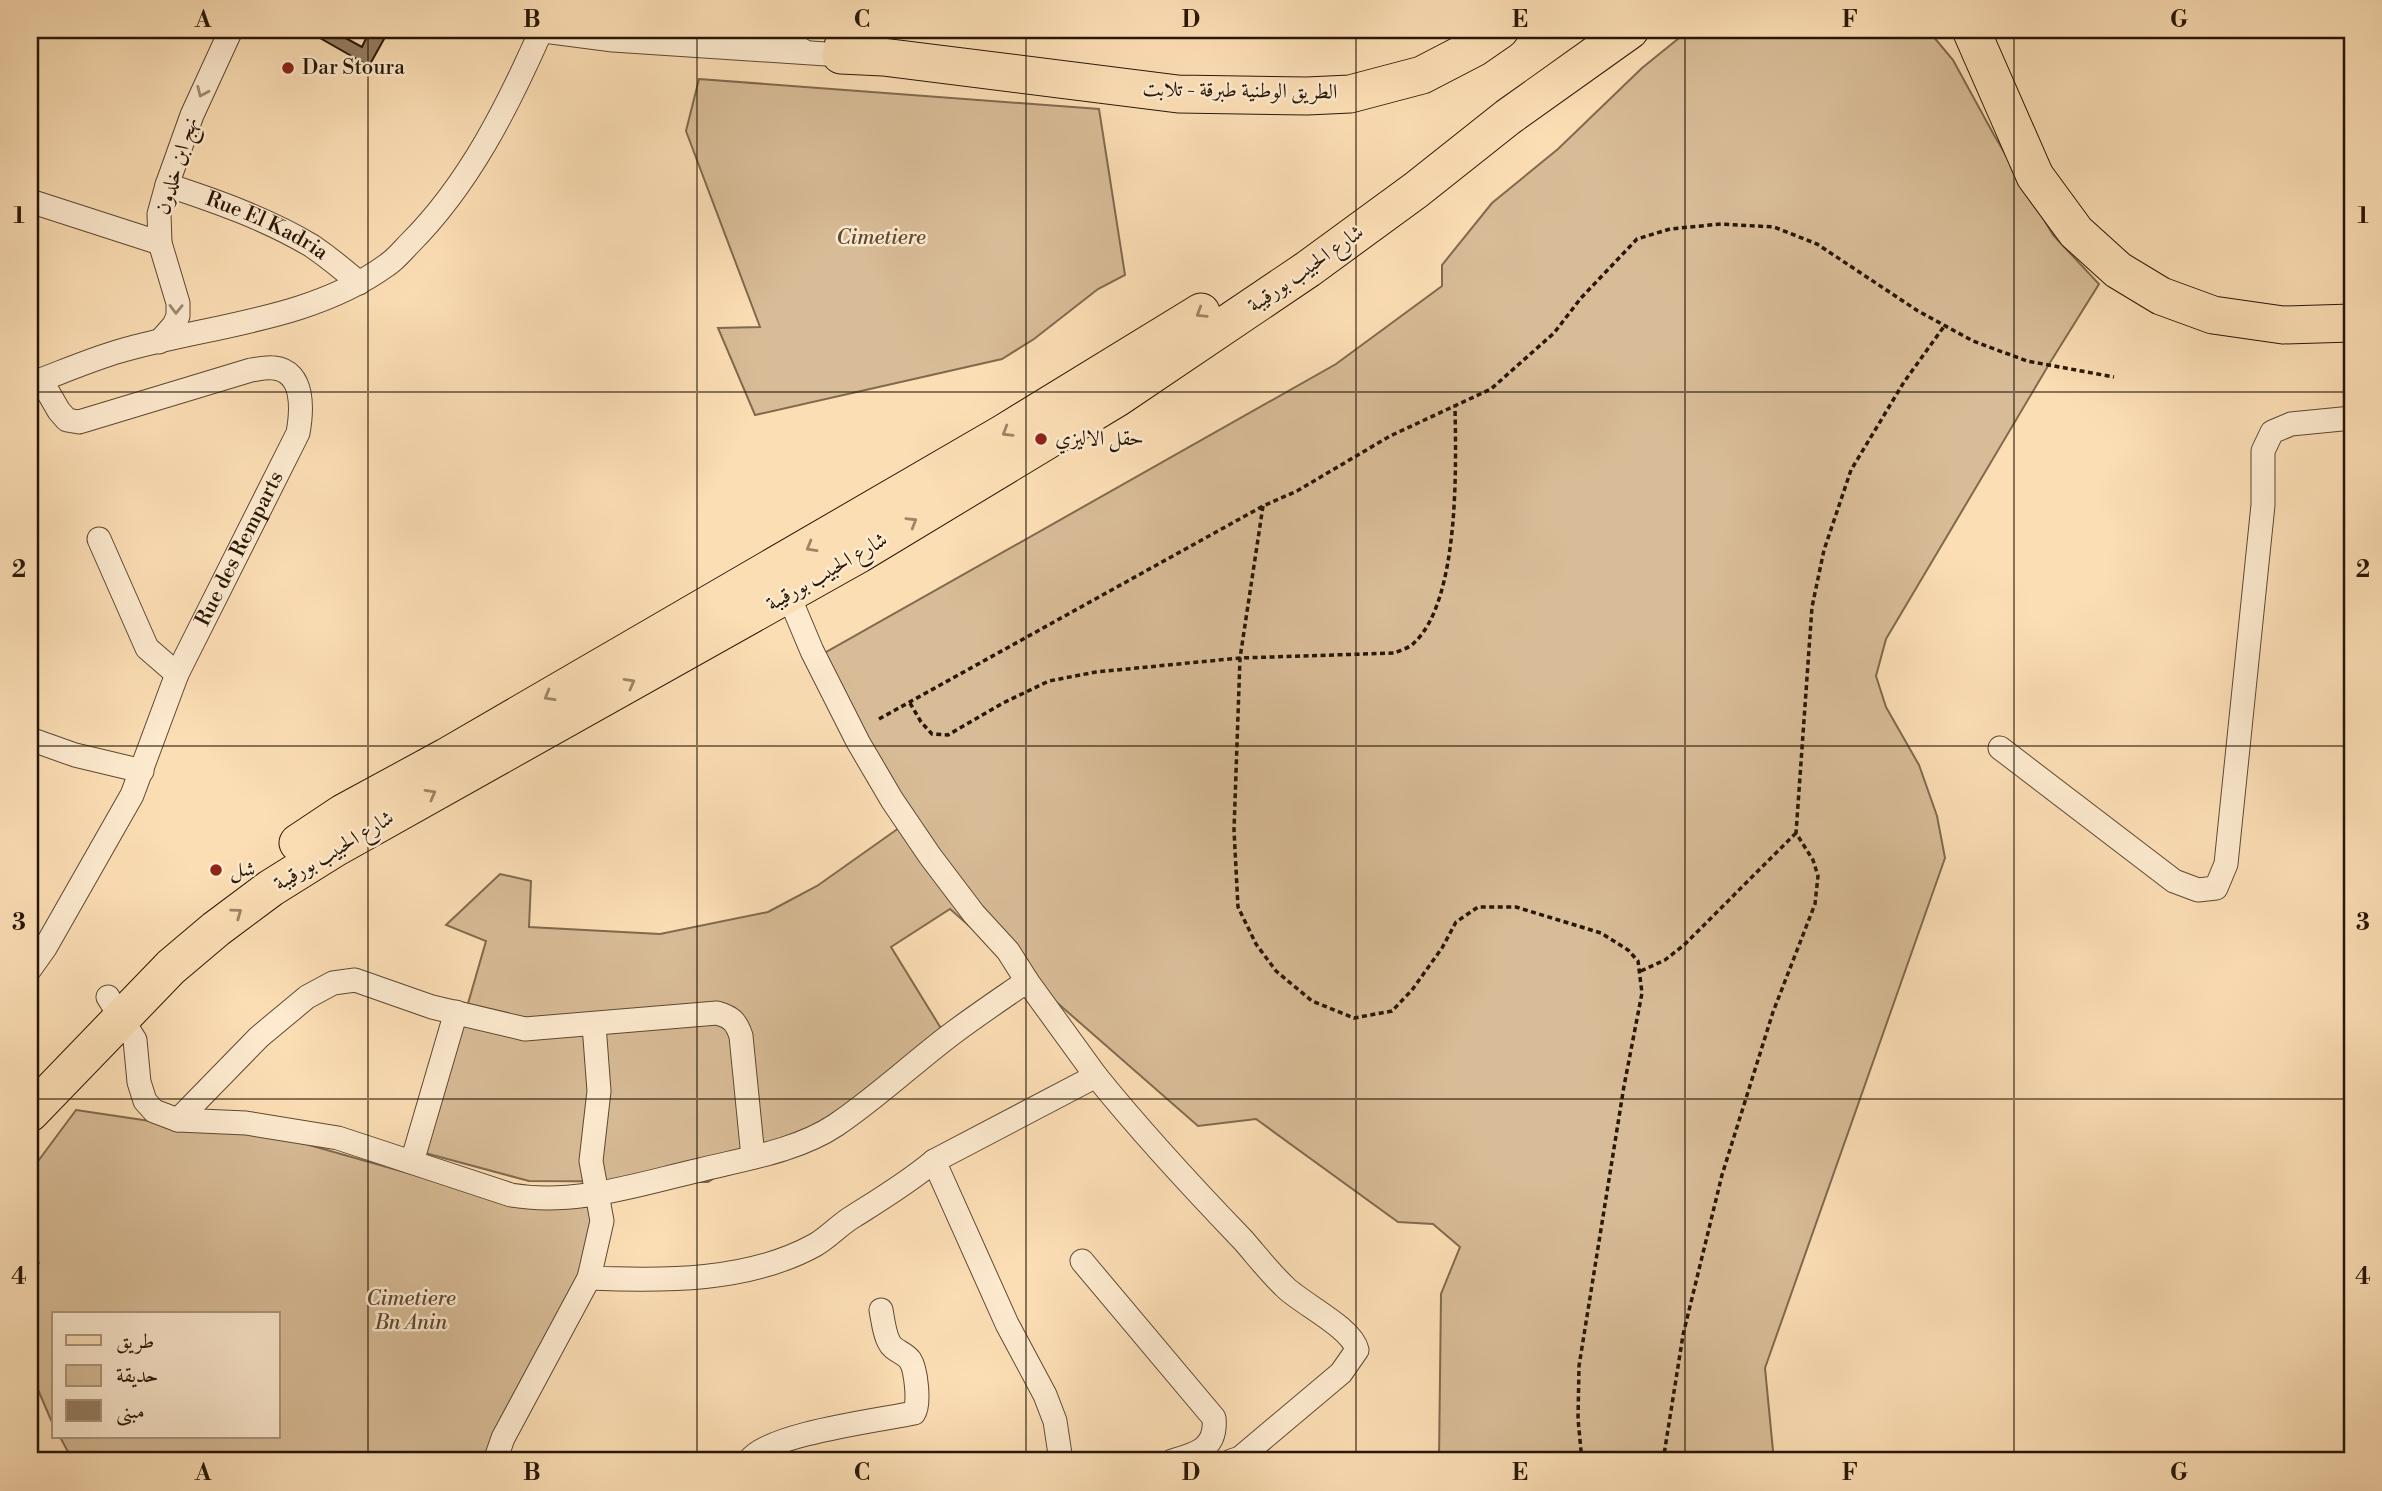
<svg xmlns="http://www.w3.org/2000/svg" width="2382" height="1491" viewBox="0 0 2382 1491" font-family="'Libre Bodoni',Amiri,serif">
<rect width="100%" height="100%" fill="#fcdeb5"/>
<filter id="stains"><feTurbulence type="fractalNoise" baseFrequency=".00286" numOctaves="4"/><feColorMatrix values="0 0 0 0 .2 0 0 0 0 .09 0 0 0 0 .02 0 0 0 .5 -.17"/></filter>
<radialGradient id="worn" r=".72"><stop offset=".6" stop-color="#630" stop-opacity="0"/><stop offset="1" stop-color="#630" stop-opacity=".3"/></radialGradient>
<path fill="#d8bc97" stroke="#806a4e" stroke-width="2" d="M1689,30H1928L1953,60L1994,135L2053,235L2099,284L2051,361L1886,639L1876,676L1886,707L1919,765L1937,816L1945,858L1765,1368L1774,1461H1439L1441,1294L1460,1247L1433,1224L1398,1222L1256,1119L1198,1126L950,909L891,947L942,1030L829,1121L758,1150L708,1182L529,1181L425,1153L486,941L446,925L500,874L531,881L529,927L660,934L768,912L817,886L906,823L821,655L1336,364L1442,286V265L1492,203L1558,149L1642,68Z
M699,79L1099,109L1125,275L1098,289L1034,339L1002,359L755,415L718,328L760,327L686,131Z
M76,1110L197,1128L281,1137L524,1206L598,1207L586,1259L487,1461H73L60,1437H278V1314H54V1427L30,1371V1274L39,1263L30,1253V1172Z"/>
<path fill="#967e61" stroke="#281705" stroke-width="2" d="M306,30H331L362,47L370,30H389L369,66Z"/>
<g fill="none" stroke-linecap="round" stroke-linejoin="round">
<g stroke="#5d4931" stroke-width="25">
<g id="street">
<path d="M536,30L613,40L841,55"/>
<path d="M764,30L802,50"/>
<path id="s1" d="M167,185C216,201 267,219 312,246C328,257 344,270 359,283"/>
<path d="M30,201L160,243"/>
<path d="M159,342L174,325L178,316V303L160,243L159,214L167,185L192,115L231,30"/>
<path d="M30,384C60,373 89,360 120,351C209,325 310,321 387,265C396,259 403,250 410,243C469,184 508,106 541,31"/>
<path d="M99,539L147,648L177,674"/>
<path d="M30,739L75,755L142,771"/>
<path d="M2000,748L2174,881L2198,890L2216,888L2226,864L2263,505V451L2272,432L2291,424L2352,418"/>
<path id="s2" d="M30,969L45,948L132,795L177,674L298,433C302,411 305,371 274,368C267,367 258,369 251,370L79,422L67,420L59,411L41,380"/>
<path d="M1027,981L1096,1076"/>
<path d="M108,997L135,1040L139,1082L145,1101L154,1111L178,1120L246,1123L338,1138L511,1195C575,1206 638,1184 700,1170C744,1159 797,1151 836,1125C876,1098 911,1065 949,1036C974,1017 1001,999 1027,981L1008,951L974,914L930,856L892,800L858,742L812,651L783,582"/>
<path d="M594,1025L599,1091L591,1161L602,1221L589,1278C664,1281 748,1282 815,1245C829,1237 840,1224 854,1216C881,1199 909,1182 934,1161L1096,1076C1142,1133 1192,1187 1243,1240C1257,1256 1270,1273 1286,1288C1304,1305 1352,1328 1357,1350L1341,1373L1240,1458L1231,1461"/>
<path d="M178,1120L259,1037L307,997L333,983L355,980L432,1007L525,1029L717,1013C731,1017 736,1021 741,1036L753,1157"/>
<path d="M934,1161L1007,1324L1045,1395L1055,1421L1061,1461"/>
<path d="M412,1162L456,1012"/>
<path d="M1082,1261L1214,1418C1217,1449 1196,1454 1172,1461"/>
<path d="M495,1461L503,1438L589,1278"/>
<path d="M749,1461C766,1434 881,1420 914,1413C920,1404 916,1369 910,1360C904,1352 893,1351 889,1342C884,1333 883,1320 881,1310"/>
</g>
</g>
<g stroke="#281705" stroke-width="39">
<path id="primary" d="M847,30L841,55L883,57L1178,94L1307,96L1350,94L1422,75L1474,48L1500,30
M1971,30L2035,176L2076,232L2118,270L2161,296L2213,315L2283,325L2352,323
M298,843L343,813L446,757L1002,434L1201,312
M30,1113L171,967L216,929L271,888L335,848L859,554L1117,398L1308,269L1416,190L1508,117L1630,30"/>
</g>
<path stroke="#281705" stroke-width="3.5" stroke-dasharray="5 3.5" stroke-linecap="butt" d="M1263,506L1240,658L1234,830L1238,907L1256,944L1276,971L1312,1001L1354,1018L1392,1011L1412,990L1442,948L1456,922L1478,907H1516L1601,933L1628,950L1638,961L1642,993L1624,1086L1579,1366L1578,1419L1582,1461
M910,703L921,722L932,734L948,735L1003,703L1049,681L1096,672L1240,658L1395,653C1401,650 1409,648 1414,643C1460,600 1456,465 1455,406
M879,719L1263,506L1297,491L1390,436L1491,389L1554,333L1581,298L1637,239L1670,229L1721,224L1774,227L1817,244L1918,311L1973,341L2027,361L2114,377
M1641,971L1665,960L1684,945L1796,833
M1663,1461L1683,1335L1722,1175L1773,1012L1815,904L1818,876L1813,860L1796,833L1812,607L1824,550L1851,470L1904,382L1945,325"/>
<use href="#street" stroke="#fdeacf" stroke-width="23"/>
<use href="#primary" stroke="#fcdeb5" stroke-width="37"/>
</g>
<defs><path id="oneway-chevron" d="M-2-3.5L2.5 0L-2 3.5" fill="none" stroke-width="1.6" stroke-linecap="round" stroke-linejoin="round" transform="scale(1.75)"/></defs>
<g stroke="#9d8b74">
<use href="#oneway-chevron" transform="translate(202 92) rotate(114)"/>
<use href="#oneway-chevron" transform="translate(176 309) rotate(91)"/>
</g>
<g stroke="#9d8466">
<use href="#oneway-chevron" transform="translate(1201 313) rotate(148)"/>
<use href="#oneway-chevron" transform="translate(1007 432) rotate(149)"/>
<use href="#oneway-chevron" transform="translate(912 522) rotate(-31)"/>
<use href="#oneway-chevron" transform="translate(811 547) rotate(150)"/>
<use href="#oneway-chevron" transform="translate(630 683) rotate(-29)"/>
<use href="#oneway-chevron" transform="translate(549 696) rotate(150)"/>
<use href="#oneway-chevron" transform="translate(431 794) rotate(-29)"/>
<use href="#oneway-chevron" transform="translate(237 913) rotate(-36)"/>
</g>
<path fill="none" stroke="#281705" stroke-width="2" stroke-opacity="0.55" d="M368,30V1461M697,30V1461M1026,30V1461M1356,30V1461M1685,30V1461M2014,30V1461M30,392H2352M30,746H2352M30,1099H2352"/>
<g fill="#8f2418" stroke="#fdeacf" stroke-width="2.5">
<circle cx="288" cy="68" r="7"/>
<circle cx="1041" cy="439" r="7"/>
<circle cx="216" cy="870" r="7"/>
</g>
<g text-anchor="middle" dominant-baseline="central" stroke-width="5" stroke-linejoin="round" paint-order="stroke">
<g font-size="21" fill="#281705" stroke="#fdeacf" text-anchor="start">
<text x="302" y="68">Dar Stoura</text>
<text x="1055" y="439">حقل الاليزي</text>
<text x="230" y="870">شل</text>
</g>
<g font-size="21" fill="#281705" stroke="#fdeacf">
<text transform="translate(1240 91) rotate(1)">الطريق الوطنية طبرقة - تلابت</text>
<text transform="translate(177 166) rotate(-73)">نهج ابن خلدون</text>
<text stroke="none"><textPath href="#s1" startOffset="108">Rue El Kadria</textPath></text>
<text transform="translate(1306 269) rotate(-35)">شارع الحبيب بورقيبة</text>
<text stroke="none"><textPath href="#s2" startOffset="471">Rue des Remparts</textPath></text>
<text transform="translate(827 572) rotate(-30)">شارع الحبيب بورقيبة</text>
<text transform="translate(334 851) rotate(-31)">شارع الحبيب بورقيبة</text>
</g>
<g font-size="21" font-style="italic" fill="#5d4931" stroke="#fdeacf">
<text x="881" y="238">Cimetiere</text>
<text x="411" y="1299">Cimetiere<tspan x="411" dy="24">Bn Anin</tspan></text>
</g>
</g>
<rect width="2382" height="1491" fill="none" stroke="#fcdeb5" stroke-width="77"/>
<rect x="52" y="1312" width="228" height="126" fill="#fdeacf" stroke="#a8967e" stroke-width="2"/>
<rect x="66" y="1335" width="35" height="10" fill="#fcdeb5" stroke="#a8967e" stroke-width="2"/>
<text x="116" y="1348" font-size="21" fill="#281705">طريق</text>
<rect x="66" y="1365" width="35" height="21" fill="#d8bc97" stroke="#a8967e" stroke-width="2"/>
<text x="116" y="1382" font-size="21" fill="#281705">حديقة</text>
<rect x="66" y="1400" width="35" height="21" fill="#967e61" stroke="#a8967e" stroke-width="2"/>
<text x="116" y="1418" font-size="21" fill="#281705">مبنى</text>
<rect x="38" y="38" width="2306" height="1414" fill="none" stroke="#281705" stroke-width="2.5"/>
<g font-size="23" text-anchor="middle" font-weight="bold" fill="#281705">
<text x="203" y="27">A</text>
<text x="532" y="27">B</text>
<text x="862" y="27">C</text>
<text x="1191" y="27">D</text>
<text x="1520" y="27">E</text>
<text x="1850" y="27">F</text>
<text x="2179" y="27">G</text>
<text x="19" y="223">1</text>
<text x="2363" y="223">1</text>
<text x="19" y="577">2</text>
<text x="2363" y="577">2</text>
<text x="19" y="930">3</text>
<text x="2363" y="930">3</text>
<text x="19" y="1284">4</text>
<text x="2363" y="1284">4</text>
<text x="203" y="1480">A</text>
<text x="532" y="1480">B</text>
<text x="862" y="1480">C</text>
<text x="1191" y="1480">D</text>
<text x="1520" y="1480">E</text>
<text x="1850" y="1480">F</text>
<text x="2179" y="1480">G</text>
</g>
<rect width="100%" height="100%" filter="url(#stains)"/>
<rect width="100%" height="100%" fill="url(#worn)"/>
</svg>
